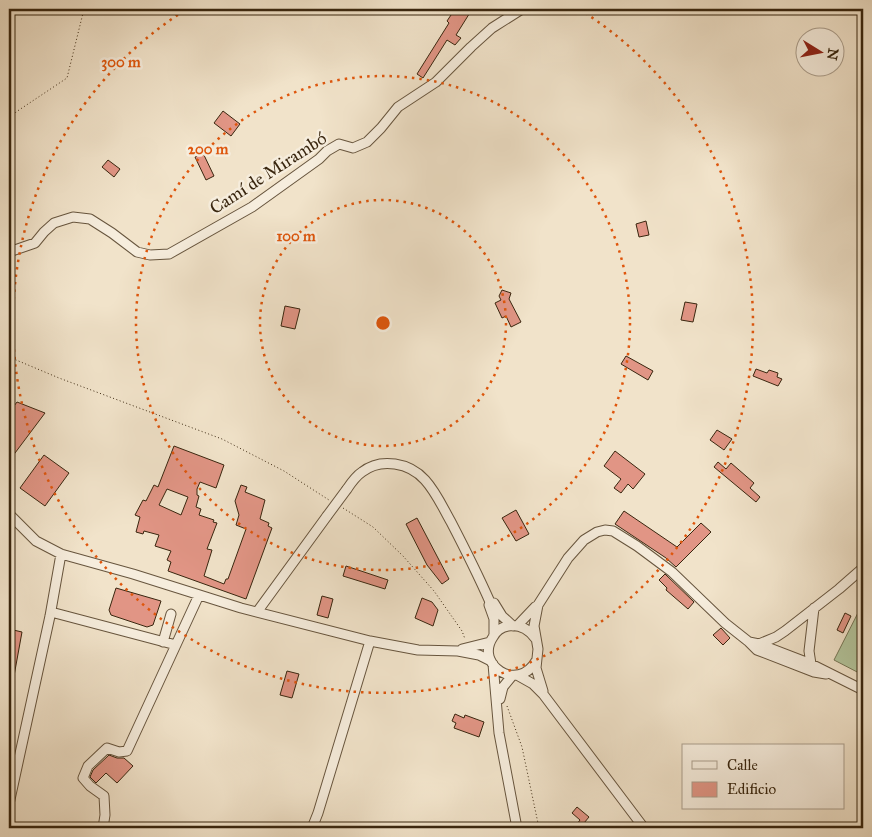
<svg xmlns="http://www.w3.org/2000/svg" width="872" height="837" viewBox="0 0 872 837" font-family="'IM FELL Great Primer',serif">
<rect width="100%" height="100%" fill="#f1e3ca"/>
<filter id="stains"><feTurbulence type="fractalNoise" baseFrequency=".004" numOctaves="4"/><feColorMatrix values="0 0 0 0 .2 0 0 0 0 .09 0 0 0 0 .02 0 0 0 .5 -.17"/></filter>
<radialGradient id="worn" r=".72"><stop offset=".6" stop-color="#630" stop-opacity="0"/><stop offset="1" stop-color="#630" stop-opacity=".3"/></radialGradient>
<path fill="#b3c59c" stroke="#767656" d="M863,603V675L834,660Z"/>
<path fill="#e19585" stroke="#39260f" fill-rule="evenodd" d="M455,9H468L471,11L456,35L461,38L455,45L447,40L423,78L417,74L449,23L447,21Z
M223,111L240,124L231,136L214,123Z
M203,153L214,176L206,180L195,157Z
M108,160L120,169L114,177L102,167Z
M646,221L649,235L639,237L636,224Z
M502,290L511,293L509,299L521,322L511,327L506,316L502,318L495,303L501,300L499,296Z
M685,302L697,304L693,322L681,320Z
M285,306L300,309L295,329L281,326Z
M626,356L653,371L648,380L621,364Z
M756,369L767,373L769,370L778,373L777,377L782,379L778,386L753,376Z
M9,402L14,406L17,402L45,413L12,457L9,452Z
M717,430L732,439L724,450L710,440Z
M174,446L224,465L216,488L200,482L197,489V495L199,496L196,507L201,509L199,515L214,520L213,522L217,523L207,549L212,550L204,576L224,584L226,579H228L246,529L236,525L239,515L235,501L241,485L247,487L245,492L265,500L260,519L269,523L268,526L272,528L246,599L168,571L171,562L167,560L171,551L155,546L159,535L144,531L143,534L136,532L140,517L135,515L143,500L146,501L154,485L158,487ZM167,489L188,497L181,515L159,505Z
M615,451L645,474L633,489L628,484L621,493L614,488L621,479L604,466Z
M44,455L69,473L45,506L20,488Z
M718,462L726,469L731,463L754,483L750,488L760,497L756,502L714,467Z
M516,510L529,534L516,541L502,518Z
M624,511L677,547L701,523L711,532L676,567L666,558L615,524Z
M417,518L449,579L442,584L427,565L406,524Z
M346,566L388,580L385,589L343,576Z
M665,574L694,602L688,609L666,590L667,588L659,580Z
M116,588L161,601L153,625L147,627L111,615L109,610Z
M322,596L333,599L328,618L317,615Z
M422,598L432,602L438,610L433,626L415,618Z
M845,613L851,616L843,633L837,630Z
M721,628L730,638L723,645L713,635Z
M9,629L22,632L12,687H9Z
M287,671L299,674L292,698L280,695Z
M455,714L464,718L465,715L484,722L479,737L454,728L456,723L452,721Z
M109,755L117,758H124L133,766L117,783L106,773L96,783L90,777L93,770Z
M577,807L589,817L584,823L591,828H574L580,820L572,813Z"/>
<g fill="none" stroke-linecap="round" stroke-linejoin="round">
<g stroke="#67553e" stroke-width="11">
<path id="minor" d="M9,252L35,243L44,232L54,223L73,217L90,219L112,233L137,252L150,255L169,254L252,207L319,159L327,151L339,144L353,148L367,142L381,128L398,107L436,82L471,47L492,28L522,9
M347,489C351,483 356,476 362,472C381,457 410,463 425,480C436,492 443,508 451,522C465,549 478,575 490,602L489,605L494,619V634
M9,514L36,541L61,554L133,574L241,608L370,641L418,650L458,651L479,655L491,661
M494,603L502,616L513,626
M538,605L534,626L538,649L536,668L543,691
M51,612L176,645
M257,612L327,516
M517,626L535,607L538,605L568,558L584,540L597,532L605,530L613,531L637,546L672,572L725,623L749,642L759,644L811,664L863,690
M535,638C529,630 520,624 508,626C502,627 496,631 493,637C474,665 518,693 536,661
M163,642L171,614
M749,642L757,650L814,672L826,674
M759,644L776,637L785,631L839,589L863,568
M462,649L490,642
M493,664L499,733L517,828
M811,664L809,651L814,608
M517,675L533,684L543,694L644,828
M500,699L503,687L512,676
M9,804L50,616L61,554
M103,828L105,815L104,796L90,786L83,778L88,766L107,748L119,752L127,751L199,595
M312,828L318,813L370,641"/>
</g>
<path stroke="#39260f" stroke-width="1" stroke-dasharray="1 2.5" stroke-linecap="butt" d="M9,121L16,112L67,78L84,9
M9,357L59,378L222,439L284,471L329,500
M343,508L373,527L403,556L434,591L462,631L465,639
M507,706L522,747L539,828"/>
<use href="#minor" stroke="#f6eddd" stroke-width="9"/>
<g stroke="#67553e" stroke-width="11" stroke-linecap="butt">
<path id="minor-bridge" d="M327,516L347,489"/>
</g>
<use href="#minor-bridge" stroke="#f6eddd" stroke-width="9"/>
</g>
<g fill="none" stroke="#df560c" stroke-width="2.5" stroke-dasharray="2.5 5">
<circle cx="383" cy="323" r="123"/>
<circle cx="383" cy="323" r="247"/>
<path d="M579 9A370 370 0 1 1 187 9"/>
</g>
<g text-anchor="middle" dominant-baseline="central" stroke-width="5" stroke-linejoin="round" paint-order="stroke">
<g font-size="18" fill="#39260f" stroke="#f6eddd">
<text transform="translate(268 173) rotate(-33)">Camí de Mirambó</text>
</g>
</g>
<circle cx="383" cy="323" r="8" fill="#df560c" stroke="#f6eddd" stroke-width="2.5"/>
<g font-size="15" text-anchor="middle" font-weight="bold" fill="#df560c" stroke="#f6eddd" stroke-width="5" stroke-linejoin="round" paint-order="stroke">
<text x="121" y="67">300 m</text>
<text x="208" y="154">200 m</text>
<text x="296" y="241">100 m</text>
</g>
<rect width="872" height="837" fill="none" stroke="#f1e3ca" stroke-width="30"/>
<rect x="10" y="10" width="852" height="817" fill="none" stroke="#39260f" stroke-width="2.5"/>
<rect x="15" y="15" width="842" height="807" fill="none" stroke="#39260f"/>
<rect x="682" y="744" width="162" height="65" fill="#f6eddd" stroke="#aa9d8b"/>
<rect x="692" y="761" width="25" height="8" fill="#f6eddd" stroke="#aa9d8b"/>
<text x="727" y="770" font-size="15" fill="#39260f">Calle</text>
<rect x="692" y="782" width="25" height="15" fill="#e19585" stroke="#aa9d8b"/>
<text x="727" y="794" font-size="15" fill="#39260f">Edificio</text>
<g transform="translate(820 52) rotate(100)"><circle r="24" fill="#f6eddd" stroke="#aa9d8b"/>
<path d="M0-4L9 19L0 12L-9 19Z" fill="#8f2418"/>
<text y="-8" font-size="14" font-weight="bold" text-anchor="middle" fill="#39260f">N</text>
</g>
<rect width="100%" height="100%" filter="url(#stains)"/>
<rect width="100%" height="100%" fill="url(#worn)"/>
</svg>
